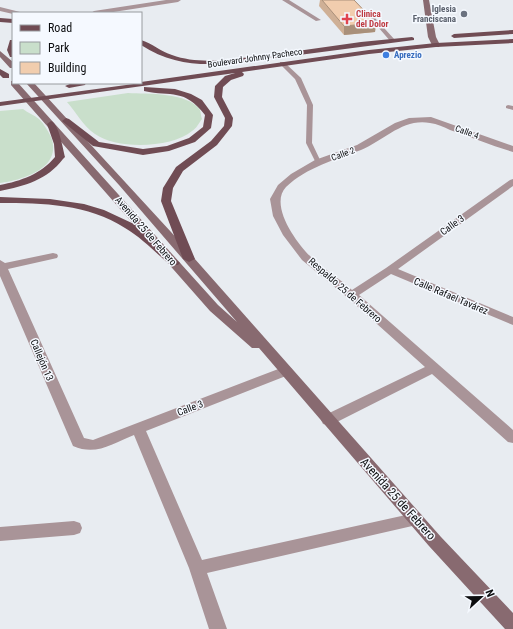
<svg xmlns="http://www.w3.org/2000/svg" width="513" height="629" viewBox="0 0 513 629" font-family="'Roboto Condensed',sans-serif">
<rect width="100%" height="100%" fill="#e8ecf1"/>
<path fill="#c9dfcb" d="M128,93C147,94 188,92 200,110C201,113 201,117 202,119C199,123 196,129 192,131C172,148 117,150 95,134C84,127 76,112 67,102Z
M23,109C28,113 34,115 39,119C44,124 48,131 51,137C63,168 23,180 0,183V111Z"/>
<g fill="none" stroke-linecap="round" stroke-linejoin="round">
<path fill="#a99498" fill-rule="evenodd" d="M374,17L395,40V42H391L372,20L371,19Z
M280,62H284L301,78L313,105L312,143L321,162L320,163H316L306,143L307,105L295,79L280,64Z
M508,105L513,106V110L506,108V106Z"/>
<path fill="#a99498" fill-rule="evenodd" d="M166,0H181L178,2L107,13H91L94,11Z
M282,0H289L321,20L316,21Z
M0,7L20,12L21,13L13,14L0,11Z
M431,117L513,146V152C492,146 471,137 450,130C444,127 437,124 430,123C403,118 385,140 361,150C335,160 307,167 286,187C269,205 296,242 310,256C322,268 339,278 352,290L386,268L510,180L513,179V186L398,269L513,317V325L391,274L359,295L513,430V443L508,442L432,374L333,424L328,425L323,424L321,420L323,416L425,367L348,298L302,260L283,235L273,216L270,199L278,185L291,174L315,160L357,145L395,123L409,118Z
M53,253L57,254L58,256L57,258L8,269L84,438L93,440L281,368L286,367L291,368L293,371L291,374L146,431L202,560L415,513L421,514L423,519L421,524L207,573L227,629H209L189,568L134,435C112,444 96,456 73,446L0,276V260L5,263Z
M74,521L80,523L82,528L80,533L74,535L0,541V527Z"/>
<path fill="#886a70" fill-rule="evenodd" d="M423,0H429L436,37L440,45L439,47H433L428,37Z
M0,51L13,62V68H10L0,57Z
M11,81H13V83H18L218,305L237,322L119,185L26,83H34L171,232L441,537L513,613V629H505L429,546L259,348H252L210,311L11,85Z"/>
<path fill="#704c54" fill-rule="evenodd" d="M0,18L13,19V23L0,22Z
M513,30V34L454,38L451,36L454,34Z
M412,37L414,38V40L276,58L272,56L276,54L361,42Z
M513,39V43L436,47L369,54L242,72L244,74L243,76L231,80L223,87L222,97L233,118L232,126L217,145L183,171L173,188L171,201L195,259L189,262L183,259L161,201L163,188L176,167L211,141L224,126L225,118L214,97L215,86L225,76L235,73L0,106V102L141,83V82L369,50L436,43Z
M10,40H13V57H10L7,50Z
M141,40C152,43 161,52 172,55C202,66 237,58 268,55L272,57L268,59C222,64 182,72 141,45Z
M0,69L9,74V78H3L0,75Z
M86,83L85,85L69,88L65,86L72,83Z
M144,87L175,89L191,94L202,100L213,115L211,128L195,142L169,151L143,155L93,146L62,121L66,118L69,119L99,142L143,149L167,146L189,138L203,127L205,115C184,88 172,97 144,91Z
M51,121C59,124 63,149 65,157L63,159C47,180 25,186 0,191V185C21,181 41,174 55,157L54,144L47,124Z
M0,197L50,199L84,204L104,210L134,224L180,263L178,265H170C156,253 142,238 125,228C88,204 43,203 0,203Z"/>
</g>
<path fill="#cfb096" d="M320,0H354L376,23L375,32L344,35L319,6Z"/>
<path fill="#a9907a" d="M376,23L375,32L344,35V26Z"/>
<path fill="#f1cdae" stroke="#a9907a" d="M322,0H354L376,23L344,26Z"/>
<circle fill="#6b7280" stroke="#f5f9ff" stroke-width="1.5" cx="464" cy="14" r="4"/>
<path fill="#e0444e" stroke="#f5f9ff" stroke-width="1.5" d="M345 13h4v4h4v4h-4v4h-4v-4h-4v-4h4z"/>
<circle fill="#3f7fe0" stroke="#f5f9ff" stroke-width="1.5" cx="386" cy="55" r="4"/>
<g text-anchor="middle" dominant-baseline="central" stroke-width="3" stroke-linejoin="round" paint-order="stroke">
<g font-size="9" font-weight="bold" fill="#5b616d" stroke="#f5f9ff" text-anchor="end">
<text x="456" y="9">Iglesia<tspan x="456" dy="10">Franciscana</tspan></text>
</g>
<g font-size="9" font-weight="bold" fill="#be3a42" stroke="#f5f9ff" text-anchor="start">
<text x="356" y="14">Clinica<tspan x="356" dy="10">del Dolor</tspan></text>
</g>
<g font-size="9" font-weight="bold" fill="#366cbe" stroke="#f5f9ff" text-anchor="start">
<text x="394" y="55">Aprezio</text>
</g>
<g font-size="9" fill="#0c0d0f" stroke="#f5f9ff">
<text transform="translate(255 58) rotate(-8)">Boulevard Johnny Pacheco</text>
<text transform="translate(467 132) rotate(20)">Calle 4</text>
<text transform="translate(343 154) rotate(-20)">Calle 2</text>
</g>
<g font-size="10" fill="#0c0d0f" stroke="#f5f9ff">
<text transform="translate(452 225) rotate(-36)">Calle 3</text>
<text transform="translate(146 231) rotate(49)">Avenida 25 de Febrero</text>
<text transform="translate(345 290) rotate(41)">Respaldo 25 de Febrero</text>
<text transform="translate(451 296) rotate(23)">Calle Rafael Tavárez</text>
<text transform="translate(42 360) rotate(67)">Callejón 13</text>
<text transform="translate(190 408) rotate(-21)">Calle 3</text>
</g>
<g font-size="12" fill="#0c0d0f" stroke="#f5f9ff">
<text transform="translate(398 499) rotate(48)">Avenida 25 de Febrero</text>
</g>
</g>
<rect x="12" y="12" width="130" height="72" fill="#f5f9ff" stroke="#989b9f"/>
<rect x="20" y="25" width="20" height="6" fill="#704c54" stroke="#989b9f"/>
<text x="48" y="32" font-size="12" fill="#0c0d0f">Road</text>
<rect x="20" y="42" width="20" height="12" fill="#c9dfcb" stroke="#989b9f"/>
<text x="48" y="52" font-size="12" fill="#0c0d0f">Park</text>
<rect x="20" y="62" width="20" height="12" fill="#f1cdae" stroke="#989b9f"/>
<text x="48" y="72" font-size="12" fill="#0c0d0f">Building</text>
<g transform="translate(481 597) rotate(68)" stroke="#f5f9ff" stroke-width="3" paint-order="stroke">
<path d="M0-3L7 15L0 10L-7 15Z" fill="#0c0d0f"/>
<text y="-6" font-size="11" font-weight="bold" text-anchor="middle" fill="#0c0d0f">N</text>
</g>
</svg>
